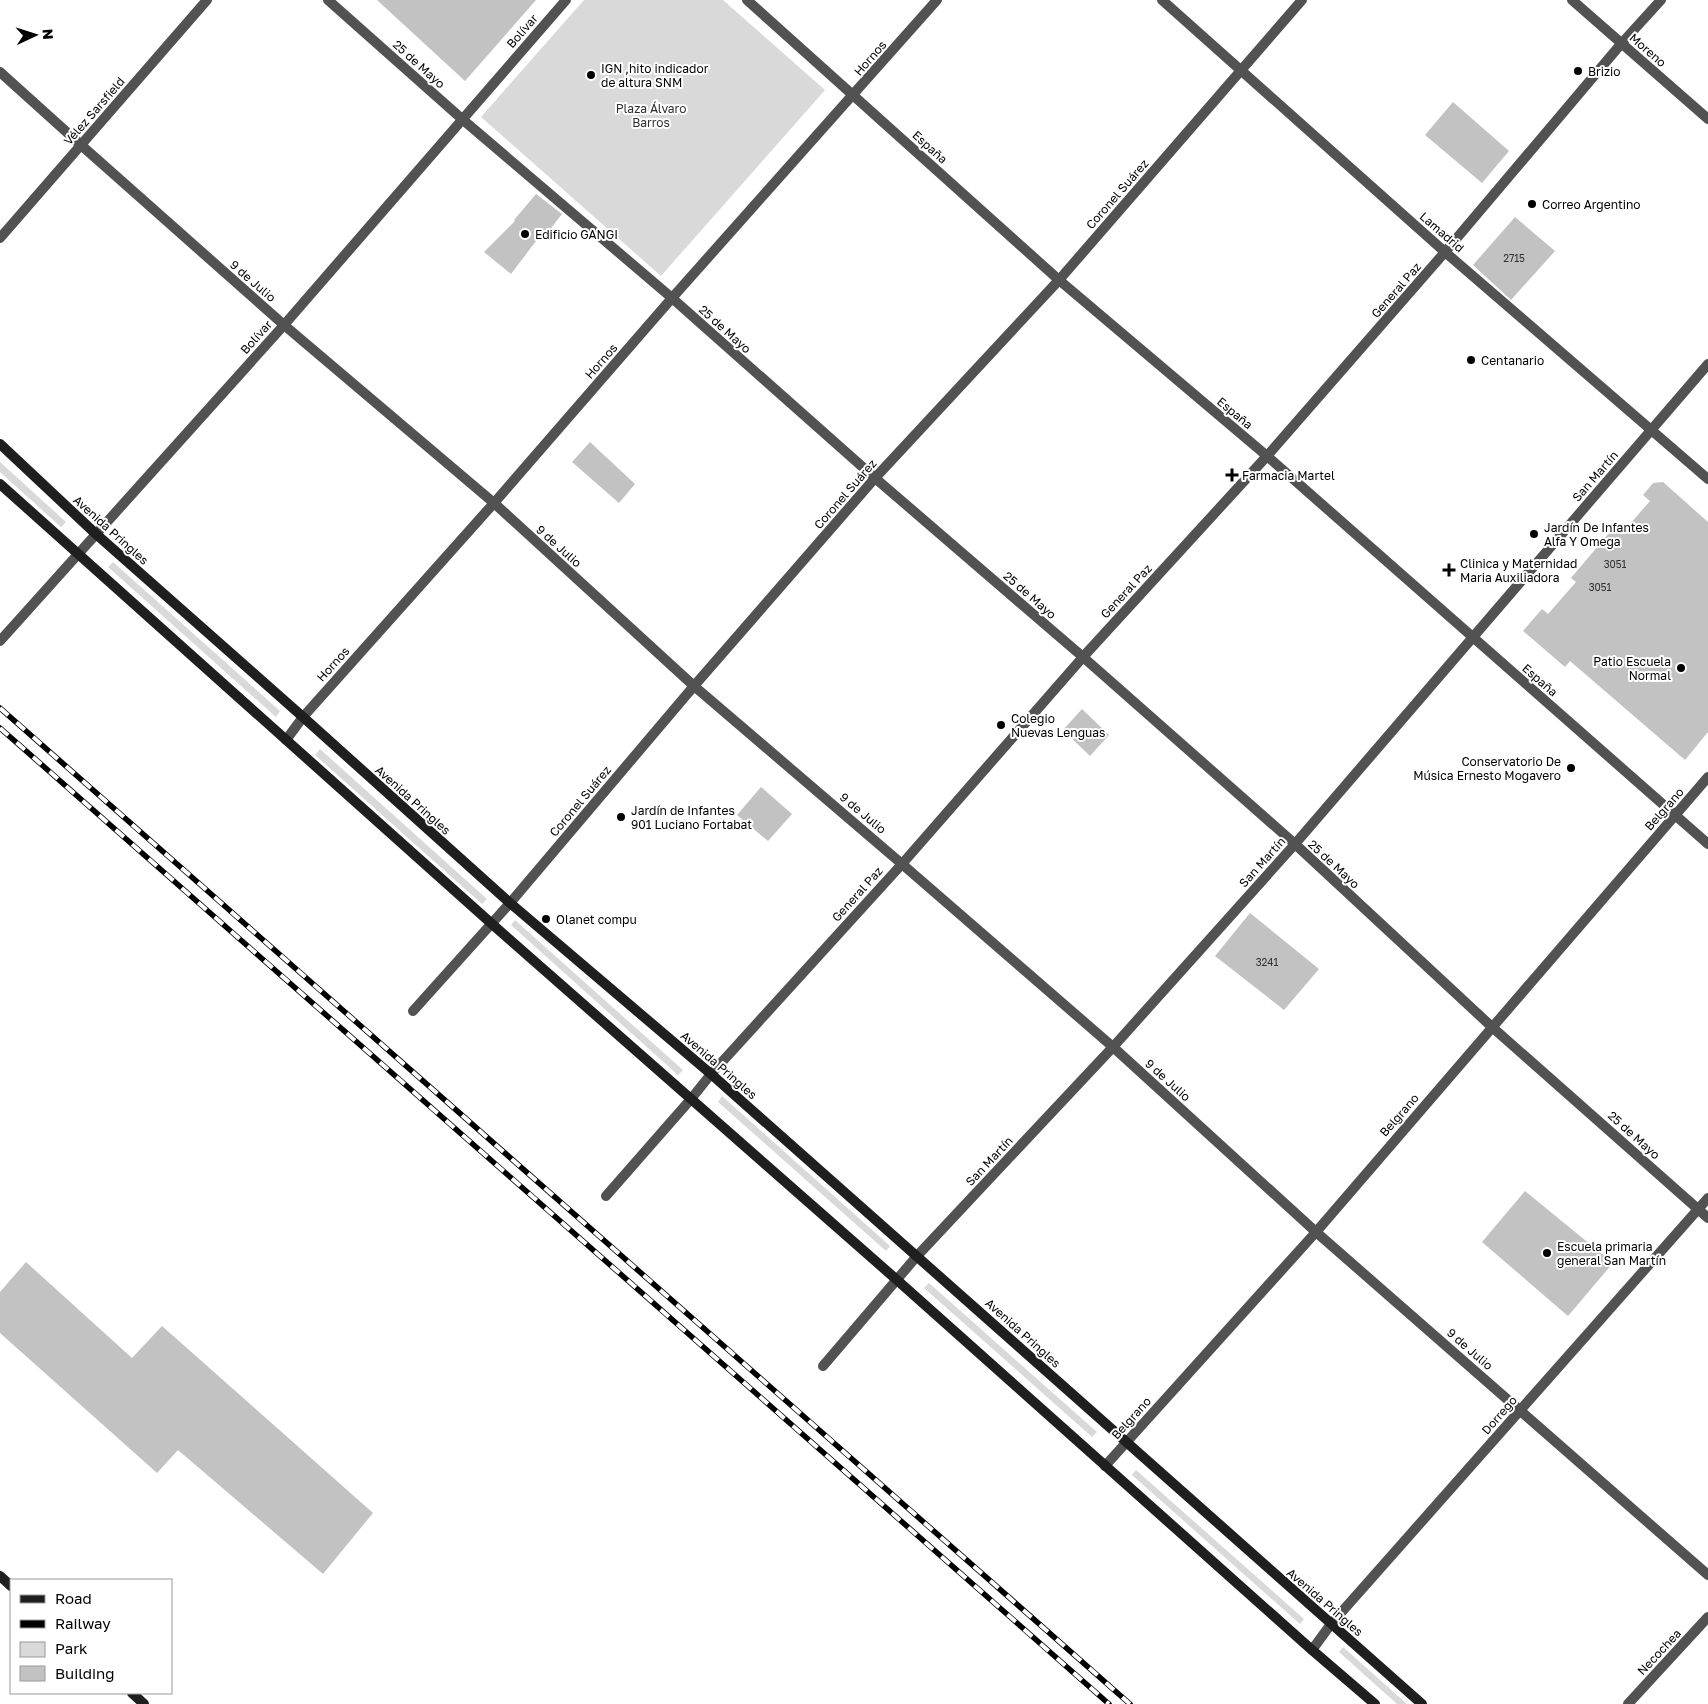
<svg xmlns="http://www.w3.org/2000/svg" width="1708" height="1704" viewBox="0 0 1708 1704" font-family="'Golos Text',sans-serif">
<rect width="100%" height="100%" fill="#fff"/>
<path fill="#d9d9d9" d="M584,0H723L825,90L661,276L481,117Z
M0,462L66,522L61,527L0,472Z
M113,562L280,711L276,717L108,567Z
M320,749L487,899L482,904L315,755Z
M515,920L683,1070L678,1075L511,925Z
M722,1096L890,1246L886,1251L718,1102Z
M929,1283L1097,1432L1092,1437L924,1288Z
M1136,1470L1304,1619L1300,1624L1132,1475Z
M1343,1647L1407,1704H1397L1339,1652Z"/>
<path fill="#c2c2c2" d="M377,0H536L465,81Z
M1453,102L1509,151L1482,183L1425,135Z
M536,194L562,214L542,240L539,237L511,274L484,252L515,221L514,220Z
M1515,217L1555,251L1511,300L1473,265Z
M590,442L635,484L619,503L572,462Z
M1663,482L1708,522V732L1685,760L1570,661L1565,667L1523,631L1542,609L1548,614L1576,582L1571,578L1614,527L1622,533L1650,501L1643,495L1653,483Z
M1082,709L1109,735L1090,756L1063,730Z
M761,787L792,814L768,841L737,815Z
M1250,913L1319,969L1284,1010L1215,956Z
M1525,1191L1613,1263L1568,1316L1482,1242Z
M26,1262L132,1358L162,1326L373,1513L323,1574L178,1450L157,1473L0,1333V1292Z"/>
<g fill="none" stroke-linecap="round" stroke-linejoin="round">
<path stroke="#525252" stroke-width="10" d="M328,0L462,119L672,298L875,478L1083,657L1295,844L1492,1027L1708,1218
M747,0L1059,280L1267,456L1708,844
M1162,0L1445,252L1708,479
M1572,0L1708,119
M0,72L81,145L284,325L494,503L694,686L902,864L1113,1047L1316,1232L1708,1575
M0,238L207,0
M0,641L284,325L566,0
M286,740L303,717L494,503L672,298L937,0
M413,1011L510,903L694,686L875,478L1059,280L1302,0
M606,1196L691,1099L711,1074L902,864L1083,657L1267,456L1445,252L1621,44L1661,0
M823,1366L917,1256L1113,1047L1295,844L1708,364
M1105,1466L1316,1232L1708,777
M1312,1650L1331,1624L1708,1198
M1628,1704L1708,1617"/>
<path stroke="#1f1f1f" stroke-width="10" d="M0,444L96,534L303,717L510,903L711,1074L1422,1704
M0,484L492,924L897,1280L1312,1650L1375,1704
M0,1576L11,1586
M132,1693L144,1704"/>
<g stroke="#000" stroke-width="5.5">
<path id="rail" d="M0,708L1130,1704
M0,728L1109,1704"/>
</g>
<use href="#rail" stroke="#fff" stroke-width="4" stroke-dasharray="11" stroke-linecap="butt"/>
</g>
<g fill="#000" stroke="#fff" stroke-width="2">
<circle cx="1578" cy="71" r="5"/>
<circle cx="591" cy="75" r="5"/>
<circle cx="1532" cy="204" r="5"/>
<circle cx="525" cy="234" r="5"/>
<circle cx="1471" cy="360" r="5"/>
<path d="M1229.5 467.5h5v5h5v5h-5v5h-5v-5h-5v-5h5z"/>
<circle cx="1534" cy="534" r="5"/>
<path d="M1446.5 562.5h5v5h5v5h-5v5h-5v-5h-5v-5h5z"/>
<circle cx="1681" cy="668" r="5"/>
<circle cx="1001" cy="725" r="5"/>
<circle cx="1571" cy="768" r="5"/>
<circle cx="621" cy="817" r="5"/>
<circle cx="546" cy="919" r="5"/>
<circle cx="1547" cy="1253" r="5"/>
</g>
<g text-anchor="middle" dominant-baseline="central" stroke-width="4" stroke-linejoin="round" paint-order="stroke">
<g font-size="10" fill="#303030">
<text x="1514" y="258">2715</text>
<text x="1615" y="564">3051</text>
<text x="1600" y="587">3051</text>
<text x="1267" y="962">3241</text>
</g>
<g font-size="12" fill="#000" stroke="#fff">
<text transform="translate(522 31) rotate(-49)">Bolívar</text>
<text transform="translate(1648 50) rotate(41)">Moreno</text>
<text transform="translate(870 58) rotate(-49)">Hornos</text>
<text transform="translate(419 64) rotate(42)">25 de Mayo</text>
<text transform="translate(94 111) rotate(-49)">Vélez Sarsfield</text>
<text transform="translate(930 147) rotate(42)">España</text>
<text transform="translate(1117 194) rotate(-49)">Coronel Suárez</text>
<text transform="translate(1442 232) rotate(41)">Lamadrid</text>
<text transform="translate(253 281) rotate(41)">9 de Julio</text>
<text transform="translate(1396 290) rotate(-49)">General Paz</text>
<text transform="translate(725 329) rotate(42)">25 de Mayo</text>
<text transform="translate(256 337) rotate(-48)">Bolívar</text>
<text transform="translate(601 361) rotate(-49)">Hornos</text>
<text transform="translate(1235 413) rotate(40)">España</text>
<text transform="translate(1595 476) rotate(-49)">San Martín</text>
<text transform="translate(845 494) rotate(-49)">Coronel Suárez</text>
<text transform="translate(111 530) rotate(42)">Avenida Pringles</text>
<text transform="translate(559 546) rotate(42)">9 de Julio</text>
<text transform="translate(1126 591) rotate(-47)">General Paz</text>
<text transform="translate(1030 595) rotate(41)">25 de Mayo</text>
<text transform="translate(333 664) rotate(-48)">Hornos</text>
<text transform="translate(1540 680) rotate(41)">España</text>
<text transform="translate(413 800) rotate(42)">Avenida Pringles</text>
<text transform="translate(580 801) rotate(-50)">Coronel Suárez</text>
<text transform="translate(1664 809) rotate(-49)">Belgrano</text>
<text transform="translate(863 813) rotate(40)">9 de Julio</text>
<text transform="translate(1262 862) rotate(-48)">San Martín</text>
<text transform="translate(1334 864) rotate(43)">25 de Mayo</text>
<text transform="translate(857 894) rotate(-48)">General Paz</text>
<text transform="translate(719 1065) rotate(41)">Avenida Pringles</text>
<text transform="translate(1168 1080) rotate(42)">9 de Julio</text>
<text transform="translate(1399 1115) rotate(-49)">Belgrano</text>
<text transform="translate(1634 1135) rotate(42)">25 de Mayo</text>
<text transform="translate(989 1161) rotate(-47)">San Martín</text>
<text transform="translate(1023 1333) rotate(42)">Avenida Pringles</text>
<text transform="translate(1470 1349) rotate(41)">9 de Julio</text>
<text transform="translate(1499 1415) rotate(-49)">Dorrego</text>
<text transform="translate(1131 1418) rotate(-48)">Belgrano</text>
<text transform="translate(1325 1602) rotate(41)">Avenida Pringles</text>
<text transform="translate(1659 1652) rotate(-47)">Necochea</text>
</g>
<g font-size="12" fill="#000" stroke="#fff" text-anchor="start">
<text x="601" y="68">IGN ,hito indicador<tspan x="601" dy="14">de altura SNM</tspan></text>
<text x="1588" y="71">Brizio</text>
<text x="1542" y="204">Correo Argentino</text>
<text x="535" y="234">Edificio GANGI</text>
<text x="1481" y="360">Centanario</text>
<text x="1242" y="475">Farmacia Martel</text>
<text x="1544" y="527">Jardín De Infantes<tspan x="1544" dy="14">Alfa Y Omega</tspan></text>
<text x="1460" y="563">Clinica y Maternidad<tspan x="1460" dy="14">Maria Auxiliadora</tspan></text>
<text x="1671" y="661" text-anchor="end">Patio Escuela<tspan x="1671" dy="14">Normal</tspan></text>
<text x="1011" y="718">Colegio<tspan x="1011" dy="14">Nuevas Lenguas</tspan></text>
<text x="1561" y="761" text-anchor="end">Conservatorio De<tspan x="1561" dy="14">Música Ernesto Mogavero</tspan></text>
<text x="631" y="810">Jardín de Infantes<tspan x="631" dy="14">901 Luciano Fortabat</tspan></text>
<text x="556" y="919">Olanet compu</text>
<text x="1557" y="1246">Escuela primaria<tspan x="1557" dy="14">general San Martín</tspan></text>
</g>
<g font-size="12" fill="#303030" stroke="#fff">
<text x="651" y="108">Plaza Álvaro<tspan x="651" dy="14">Barros</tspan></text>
</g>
</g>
<rect x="10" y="1579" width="162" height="115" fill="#ffffff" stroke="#999999"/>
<rect x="20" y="1595" width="25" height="8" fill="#1f1f1f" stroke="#999999"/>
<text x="55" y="1604" font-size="15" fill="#000000">Road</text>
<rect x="20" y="1620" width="25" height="8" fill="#000000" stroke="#999999"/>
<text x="55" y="1629" font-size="15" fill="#000000">Railway</text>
<rect x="20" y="1642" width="25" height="15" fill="#d9d9d9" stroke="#999999"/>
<text x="55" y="1654" font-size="15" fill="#000000">Park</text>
<rect x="20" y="1666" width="25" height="15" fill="#c2c2c2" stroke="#999999"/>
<text x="55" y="1679" font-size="15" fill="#000000">Building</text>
<g transform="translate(35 35) rotate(86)" stroke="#ffffff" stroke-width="4" paint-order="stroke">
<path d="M0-4L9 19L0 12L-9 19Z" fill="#000000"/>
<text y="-8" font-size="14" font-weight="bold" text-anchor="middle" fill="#000000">N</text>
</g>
</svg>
